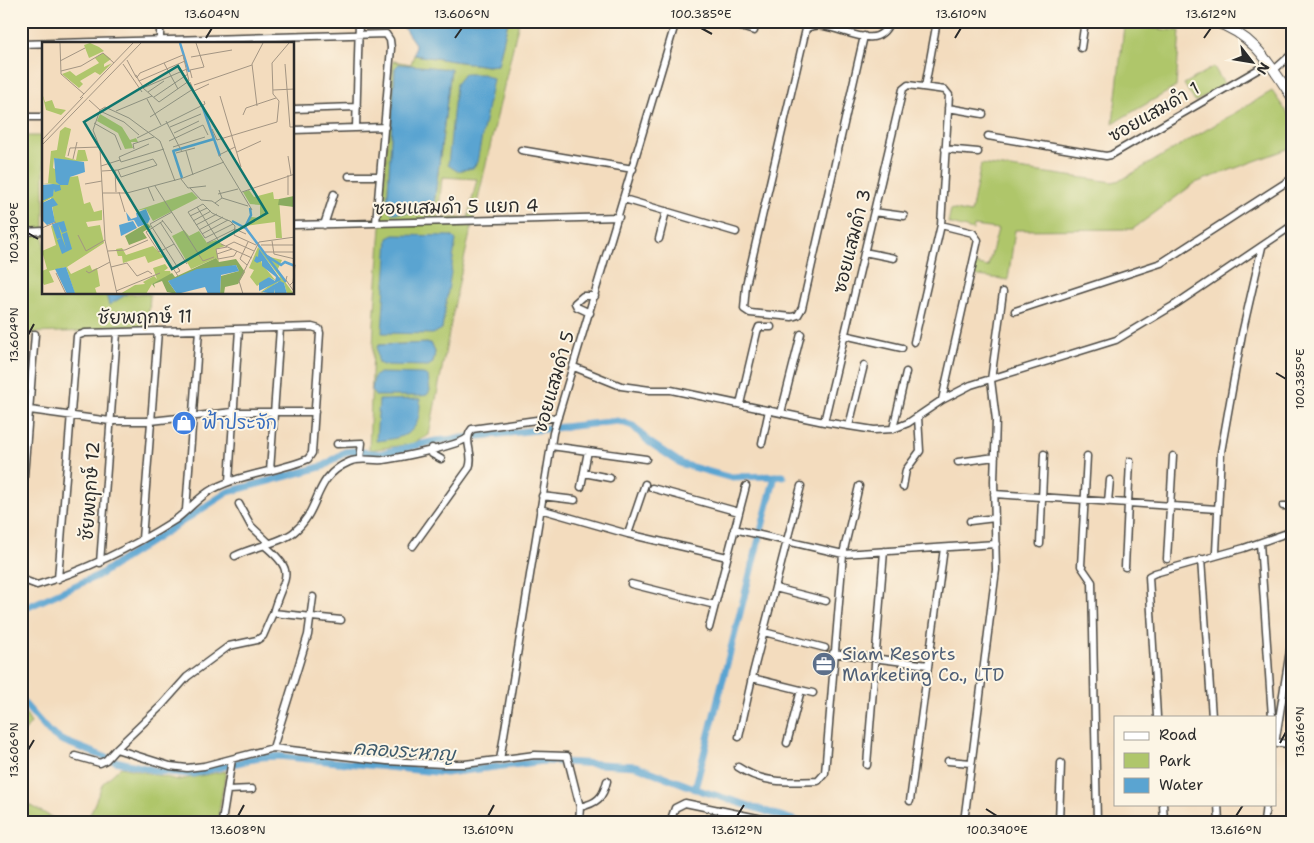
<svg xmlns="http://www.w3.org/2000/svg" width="1314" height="843" viewBox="0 0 1314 843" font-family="'Shantell Sans','Playpen Sans Thai',sans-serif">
<rect width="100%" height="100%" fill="#fcf5e5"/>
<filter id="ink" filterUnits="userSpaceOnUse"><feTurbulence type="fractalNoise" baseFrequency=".02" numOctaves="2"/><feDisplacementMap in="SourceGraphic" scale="10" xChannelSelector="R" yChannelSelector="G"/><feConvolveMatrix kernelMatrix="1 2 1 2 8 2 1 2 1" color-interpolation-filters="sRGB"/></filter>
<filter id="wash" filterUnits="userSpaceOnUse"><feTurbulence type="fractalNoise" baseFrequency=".0096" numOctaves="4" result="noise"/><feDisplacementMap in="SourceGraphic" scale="20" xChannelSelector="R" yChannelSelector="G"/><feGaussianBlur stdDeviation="1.12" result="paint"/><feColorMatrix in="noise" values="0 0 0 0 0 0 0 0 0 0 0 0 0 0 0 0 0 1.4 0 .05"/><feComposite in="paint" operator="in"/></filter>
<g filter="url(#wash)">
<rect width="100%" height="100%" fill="#f3dcbe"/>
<path fill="#afc66b" stroke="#6d784b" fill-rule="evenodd" d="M508,21H519L460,277L429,435L412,444L369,450L374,324L393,61L411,64L414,55L487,66L498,65ZM395,68L451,70L433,212L388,210L387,208ZM442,177L477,179L468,218H438ZM431,343L435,352L433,362L379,345Z
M1124,26L1180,31L1176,87L1113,123Z
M1214,67L1224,84L1195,102L1184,84Z
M1272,91L1293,121V147L1195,183L1133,229L1015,230L1008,280L972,275L975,264L988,267L998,229L974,226L973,230L948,223L951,209L971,213L981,164L1113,182L1123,179Z
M21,136H44V294H106L109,304L127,294H150L148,329L31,333L26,402L21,407Z
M21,707L31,723L21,736Z
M121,767L178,780L226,771L218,818L192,822H87L103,783Z
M21,800L60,822H21Z"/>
<path fill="#8bab5f" stroke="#5b6b45" d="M364,21H399L396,27L364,25Z"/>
<path fill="#5aa4d1" stroke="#42687e" d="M399,21H508L498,65L487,66L414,55L415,44Z
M399,64L451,69L433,212L392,213L387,208L395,68Z
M464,74H483L493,79L477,162L473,168L457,171L448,165L456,84Z
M394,235L452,236L456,240L442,329L433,334L382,333L388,238Z
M106,294H127L109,305Z
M431,343L435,352L433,363L428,366L383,365L378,363L377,348L379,345Z
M379,373L423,374L428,376L430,391L427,395L421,396H375L372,391L374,377Z
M420,399C421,433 407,438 376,441L379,400Z"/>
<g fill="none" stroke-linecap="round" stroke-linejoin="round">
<path stroke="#5aa4d1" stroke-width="7" d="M21,610L99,575L228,492L324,466L345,452L353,451L380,454L436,441L618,421L633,426L649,442L682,464L728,477L783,476
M21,700L49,732L61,740L115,761L158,771L192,774L261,757L278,756L446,773L544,761L636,766L702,791L800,822
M695,789L775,476"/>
</g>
</g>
<g filter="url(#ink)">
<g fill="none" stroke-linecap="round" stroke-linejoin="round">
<g stroke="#494641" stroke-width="9">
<path id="street" d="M721,21L754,31
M864,36L802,308L798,315L792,317L750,313L744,309L746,285L806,29C830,13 875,61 890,21
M160,42V21
M21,44L386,34L390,40L391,48L376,223
M1081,48L1085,21
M1274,70L1293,53
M925,87L937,21
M948,108L983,114
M294,109L357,107
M21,117H44
M356,128L359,21
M294,130L385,127
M988,136L1106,156L1111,155L1269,63
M945,149L978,152
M521,150L633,169
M349,176H380
M624,199L736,232
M874,212L904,216
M294,225L619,217
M324,225L334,194
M941,225L973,233L978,240L942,400
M21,232L44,231
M659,239L666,211
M864,252L894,258
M1015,311L1161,263L1293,178
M590,313L577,307L575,303L583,296H595
M844,335L902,348
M574,367L621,386L650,390H671L824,422L874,430L893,429L908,423L942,400L971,385L1116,340L1176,304L1293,225
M740,404L757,332L759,327H771
M21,411L30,410L110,421H151L233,412H315
M781,413L801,334
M824,422L903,89L908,85L945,90L949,95L941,225L914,342
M849,426L864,365
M893,429L906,372
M762,443L769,410
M337,444L362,443L360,459
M551,446L646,459
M432,448V454L441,459
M1087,456L1081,566L1092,582L1097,822
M958,462L995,457
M270,471L280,328
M584,473L610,478
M229,481L239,329
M581,487L588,451
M903,487L906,470L920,451L918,417
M652,488L739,512
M994,494L1217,509
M542,496L575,500
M1108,502L1110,480
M239,504L251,526L269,543
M1283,506H1293
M540,509L628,534L727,557
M186,510L199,330
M21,515L35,334
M970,521L995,518
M734,529L843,554L996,544
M628,534L645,484
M142,539L158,331
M1260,543L1272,717
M1040,544L1044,454
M264,545C299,574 283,576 273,613L341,620
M413,546L469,468C475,454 462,441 472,429L558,417
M1216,552L1221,452L1242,334L1262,247
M235,556C252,547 281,543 294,532C322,509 312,478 349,462C360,457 371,461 383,460C397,458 458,446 467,438
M1167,559L1173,456
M1201,559L1212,717
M100,563L117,333
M1125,567L1130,461
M21,579L37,585C86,570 131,548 175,520C189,510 198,497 213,489C243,473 278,472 308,459L312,453L320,333L319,329L312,327L85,333L77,336L58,579
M631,584L715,605
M775,588L826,601
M709,628L746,486
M764,632L825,648
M833,653L928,665
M752,678L813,693
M1157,717L1149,576L1155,573L1244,548L1293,531
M739,737L753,673L801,486
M1275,742L1293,745
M787,743L801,690
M1275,744L1293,632
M273,748L308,635L313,597
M116,749L162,705L187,677L229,646L257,640L263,636L273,613
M75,756L100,763L106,760L116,749L170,766L187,768L204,766L273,748L387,761L443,764H465L535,755L567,756L580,807L579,822
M500,760L553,433L676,21
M948,761L971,763
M867,765L884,551
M738,767C763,784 788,782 818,781L825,773L843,554L859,486
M227,790L252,789
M910,801L944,548
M1163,804L1164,822
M1218,804L1219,822
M580,807C597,803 603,798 607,781
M222,822L232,759
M670,822L675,808L685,803L767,820
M964,822L996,570L994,481L996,420L991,380L1003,292
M1059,822L1061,763
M1264,822L1266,804"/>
</g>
<g stroke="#494641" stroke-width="11">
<path id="secondary" d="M1212,21C1255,35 1269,63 1293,99"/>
</g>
<use href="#street" stroke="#fff" stroke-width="6"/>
<use href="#secondary" stroke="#fff" stroke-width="9"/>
</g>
</g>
<path fill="none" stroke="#2b2b2b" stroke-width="2" d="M701,28L712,34M206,38L212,28M455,38L462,28M955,38L961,28M1204,38L1211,28M28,233L38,239M28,335L34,324M1276,373L1286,379M1280,743L1286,732M28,750L34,740M986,809L997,816M238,816L244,805M488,816L494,805M737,816L744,805M1236,816L1243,805"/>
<defs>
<g id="shop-disc" transform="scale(1.25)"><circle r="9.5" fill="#3f7fe0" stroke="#fcf5e5"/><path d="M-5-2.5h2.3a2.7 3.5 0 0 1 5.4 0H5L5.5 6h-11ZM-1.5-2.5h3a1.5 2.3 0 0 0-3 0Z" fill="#fff"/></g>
<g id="office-disc" transform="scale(1.25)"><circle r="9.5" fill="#5c6f8a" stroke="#fcf5e5"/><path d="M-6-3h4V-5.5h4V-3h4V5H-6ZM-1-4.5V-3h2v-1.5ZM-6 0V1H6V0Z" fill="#fff"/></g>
</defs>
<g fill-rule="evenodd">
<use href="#shop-disc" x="184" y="423"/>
<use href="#office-disc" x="824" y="664"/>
</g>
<g text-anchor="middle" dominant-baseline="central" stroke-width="4" stroke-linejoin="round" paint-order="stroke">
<g font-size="18" fill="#2b2b2b" stroke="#fcf5e5">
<text transform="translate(1154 112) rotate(-30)">ซอยแสมดำ 1</text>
<text transform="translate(456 207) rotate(-1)">ซอยแสมดำ 5 แยก 4</text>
<text transform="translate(852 241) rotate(-76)">ซอยแสมดำ 3</text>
<text transform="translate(145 317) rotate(-1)">ชัยพฤกษ์ 11</text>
<text transform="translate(554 382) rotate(-74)">ซอยแสมดำ 5</text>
<text transform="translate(90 491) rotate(-86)">ชัยพฤกษ์ 12</text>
</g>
<g font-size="18" fill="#366cbe" stroke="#fcf5e5" text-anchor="start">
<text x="202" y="423">ฟ้าประจัก</text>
</g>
<g font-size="18" fill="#4e5e75" stroke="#fcf5e5" text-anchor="start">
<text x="842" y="654">Siam Resorts<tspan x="842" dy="21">Marketing Co., LTD</tspan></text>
</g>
<g font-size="19" font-style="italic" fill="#3e5b6d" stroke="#fcf5e5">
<text transform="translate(404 751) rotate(4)">คลองระหาญ</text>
</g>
</g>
<g transform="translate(42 42)">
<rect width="252" height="252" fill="#f3dcbe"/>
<path d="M48,1L57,5L62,9L47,16L42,3ZM61,11L69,17L62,22V25L70,21L58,33L53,30L38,39L41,42L37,46L20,32L28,29L34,34L57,21L53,16ZM0,51L3,60L10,58L13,66L24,68L19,73L4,68ZM58,72L80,85L88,98L94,96L96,100H89L91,106L83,107L76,91L55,79ZM23,85L29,87L23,115L34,118L36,108H43L46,119L29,120L12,116L11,126L28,135L36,134L42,162L48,160L52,170L60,168V178L44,180L46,185L58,183L62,201L25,225L29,232L48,223L50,228L55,226L58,244L53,246L55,252H33L24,225L7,229L12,240L2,243L0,239V229L5,227L0,209L14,203L9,184L13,182L9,156L0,161L5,152H11L12,145L11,142L0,141H6L9,109L15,108L18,89ZM207,148L212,155L231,150L232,157H237L240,196H234L233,180L203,184L209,175L218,176V163L208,162L201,150ZM150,150L156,156L111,179L104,167L93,169ZM142,188L147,194L157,189L165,201L174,198L183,204L174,207L177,220L174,216L149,227L130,194ZM111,204L122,215L106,221L103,214L81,221L80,214H76L74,207L80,206L84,213ZM216,205L224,214L240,218L235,229L252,252H245L242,241H237L239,252L236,240L232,243L233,252L231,244L220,250L222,252L219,250L238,235L217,208L220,222L234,239L227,235L215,244L208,235L212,228L207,226ZM123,222L126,226L122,229H128L129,233L110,242L104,252H78L93,243L103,242L101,240L112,234L115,237L111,226Z" fill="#afc66b"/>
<path d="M252,154V165L236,163L237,157ZM105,181L109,185L101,190L105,196L87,203L83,194ZM174,216L177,220L194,217L203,230L196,242L183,245L182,252H178L179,234L197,229L194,223L126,239L135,252L125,250L120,239L112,242L113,246L110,242L130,231L133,235Z" fill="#8bab5f"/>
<path d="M12,116L42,120L43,130L28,135L26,143H18L14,140ZM11,142L18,143L19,148L13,150L12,147L11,154L0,159V143ZM11,156L16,163L10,165L13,180L5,183L0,178V161ZM104,167L108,177L106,181L96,185L92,178L86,179L84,170L89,177L95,175L94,171ZM22,179L25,189L20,191L16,182L20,196L24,206L20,192L25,190L30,207L20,212L15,198L19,196L15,197L10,182ZM91,179L95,186L79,194L77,183ZM217,207L239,238L217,249V241L227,235L233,239L234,235L220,224V219L215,221L212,219L214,214L216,215ZM194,223L197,229L179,233L178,252H166L163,245L135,252L126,239L155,227ZM24,225L33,251L25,252L13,227ZM238,239L242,241L245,252H233L232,247V252L220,250Z" fill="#5aa4d1"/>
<path fill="none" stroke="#5aa4d1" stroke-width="2.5" d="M138,1L147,30M160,63L178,114M131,108L140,136M131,109L172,97M208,166L209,173L203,185L244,240M190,179L205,187M225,214L239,223L243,220L253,224"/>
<path fill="none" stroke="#a39583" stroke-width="1" d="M18,1L19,32L42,52M149,15L190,8M85,18L94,35M18,19L43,6M122,21L136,47M81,22L100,50M243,22L248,85H251M19,29L39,24L61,11L72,21M93,33L95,34V35L97,39L100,43L101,46L117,60L147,39L141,13L98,31L96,34L94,36M150,36L148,28L162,25L154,1M97,39L143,19M148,40L159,64M152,43L210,23M101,46L145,27M231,48L253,47M152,49L167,42M106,50L122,39M178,54L199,125M112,55L146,32M38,56L91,1M105,57L119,83M47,58L58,68L51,88L58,106L63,198L75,252M215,64L210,22L221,1M58,68L63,65L87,76L118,99L133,139M58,69L82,80L97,93M74,69L110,54M201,73L204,66L234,56M108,75L151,47M124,79L140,110M52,81L73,93L79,108M128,85L159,72M170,87L175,98L235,80L237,59L231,52L230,21L247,1M132,91L157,79M95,96L163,62L162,59M0,98L41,55M127,99L161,83L166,93M107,102L77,115L79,120L122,107M0,103L99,1M131,105L163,95M193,105L177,113L210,168M92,107L91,102L112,95M144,109L151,133M195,110L219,99M134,111L153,106M26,114L28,106L58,105M246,114L249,133M31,117L35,100M59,124L78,118M73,128L74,150M60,129L76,128L111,117L115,123L79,135L76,128M246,133V153M139,137L146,146L164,144M43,142L60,139M113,144L161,219L172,215M106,145L112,159M148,146L159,158L170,159L177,164M77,150L83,170M200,150L253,132M61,151H85L141,136L182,120M176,152L196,147M180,156L206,164M173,161L180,156L177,148M155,165L178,201M130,170L108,182L138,229L134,231M148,174L165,166M120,178L130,191M121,179L104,190L117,210L132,202M151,179L169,169M118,180L145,222M191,182L163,196L146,170L161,162L170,171L185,178L188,179L193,184L192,193M154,183L175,172M0,186L14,180M106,187L136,234M157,188L181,175M160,192L186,178M36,193L44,209L63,198M192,193L214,203M230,199L232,212L253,217M165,201L193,187L204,192M179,202L210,216M219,203H253M184,204L192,200L212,209M185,205L174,207L176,217L192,214L195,209M66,209L83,208L106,198M223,210H253M175,212L190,207M205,223L198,217L206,200M69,225L85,221L95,234L106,229L110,232M44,229L47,231L68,220M14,231L24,252M245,234L244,238L251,248M248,243L251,240L253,223M74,249L118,231M201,252L197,239L217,200L253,195"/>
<path fill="#0f766e" fill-opacity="0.15" stroke="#0f766e" stroke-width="2.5" d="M136,24L225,171L130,227L42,80Z"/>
<rect width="252" height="252" fill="none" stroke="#2b2b2b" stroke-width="2.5"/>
</g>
<rect width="1314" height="843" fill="none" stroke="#fcf5e5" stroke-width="55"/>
<rect x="1114" y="716" width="162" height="90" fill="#fcf5e5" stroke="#a8a49b"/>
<rect x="1124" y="732" width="25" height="8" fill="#ffffff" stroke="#a8a49b"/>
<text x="1159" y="740" font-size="15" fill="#2b2b2b">Road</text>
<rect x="1124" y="753" width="25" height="15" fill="#afc66b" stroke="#a8a49b"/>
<text x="1159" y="766" font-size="15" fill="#2b2b2b">Park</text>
<rect x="1124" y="778" width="25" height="15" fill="#5aa4d1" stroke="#a8a49b"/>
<text x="1159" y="790" font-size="15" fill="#2b2b2b">Water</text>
<g transform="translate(1252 62) rotate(121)" stroke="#fcf5e5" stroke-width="4" paint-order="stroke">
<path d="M0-4L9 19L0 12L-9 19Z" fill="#2b2b2b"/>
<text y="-8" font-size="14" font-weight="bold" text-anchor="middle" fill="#2b2b2b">N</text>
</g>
<rect x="28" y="28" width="1258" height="788" fill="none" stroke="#2b2b2b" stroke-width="2"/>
<g font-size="12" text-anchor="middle" fill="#2b2b2b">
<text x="212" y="18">13.604°N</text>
<text x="462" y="18">13.606°N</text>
<text x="701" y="18">100.385°E</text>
<text x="961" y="18">13.610°N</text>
<text x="1211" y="18">13.612°N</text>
<text transform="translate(14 233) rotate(-90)" y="4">100.390°E</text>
<text transform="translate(14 335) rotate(-90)" y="4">13.604°N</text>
<text transform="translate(1300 379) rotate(-90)" y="4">100.385°E</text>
<text transform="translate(1300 732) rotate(-90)" y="4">13.616°N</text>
<text transform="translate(14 750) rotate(-90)" y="4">13.606°N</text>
<text x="238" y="834">13.608°N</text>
<text x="488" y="834">13.610°N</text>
<text x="737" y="834">13.612°N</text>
<text x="997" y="834">100.390°E</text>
<text x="1236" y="834">13.616°N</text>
</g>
</svg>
